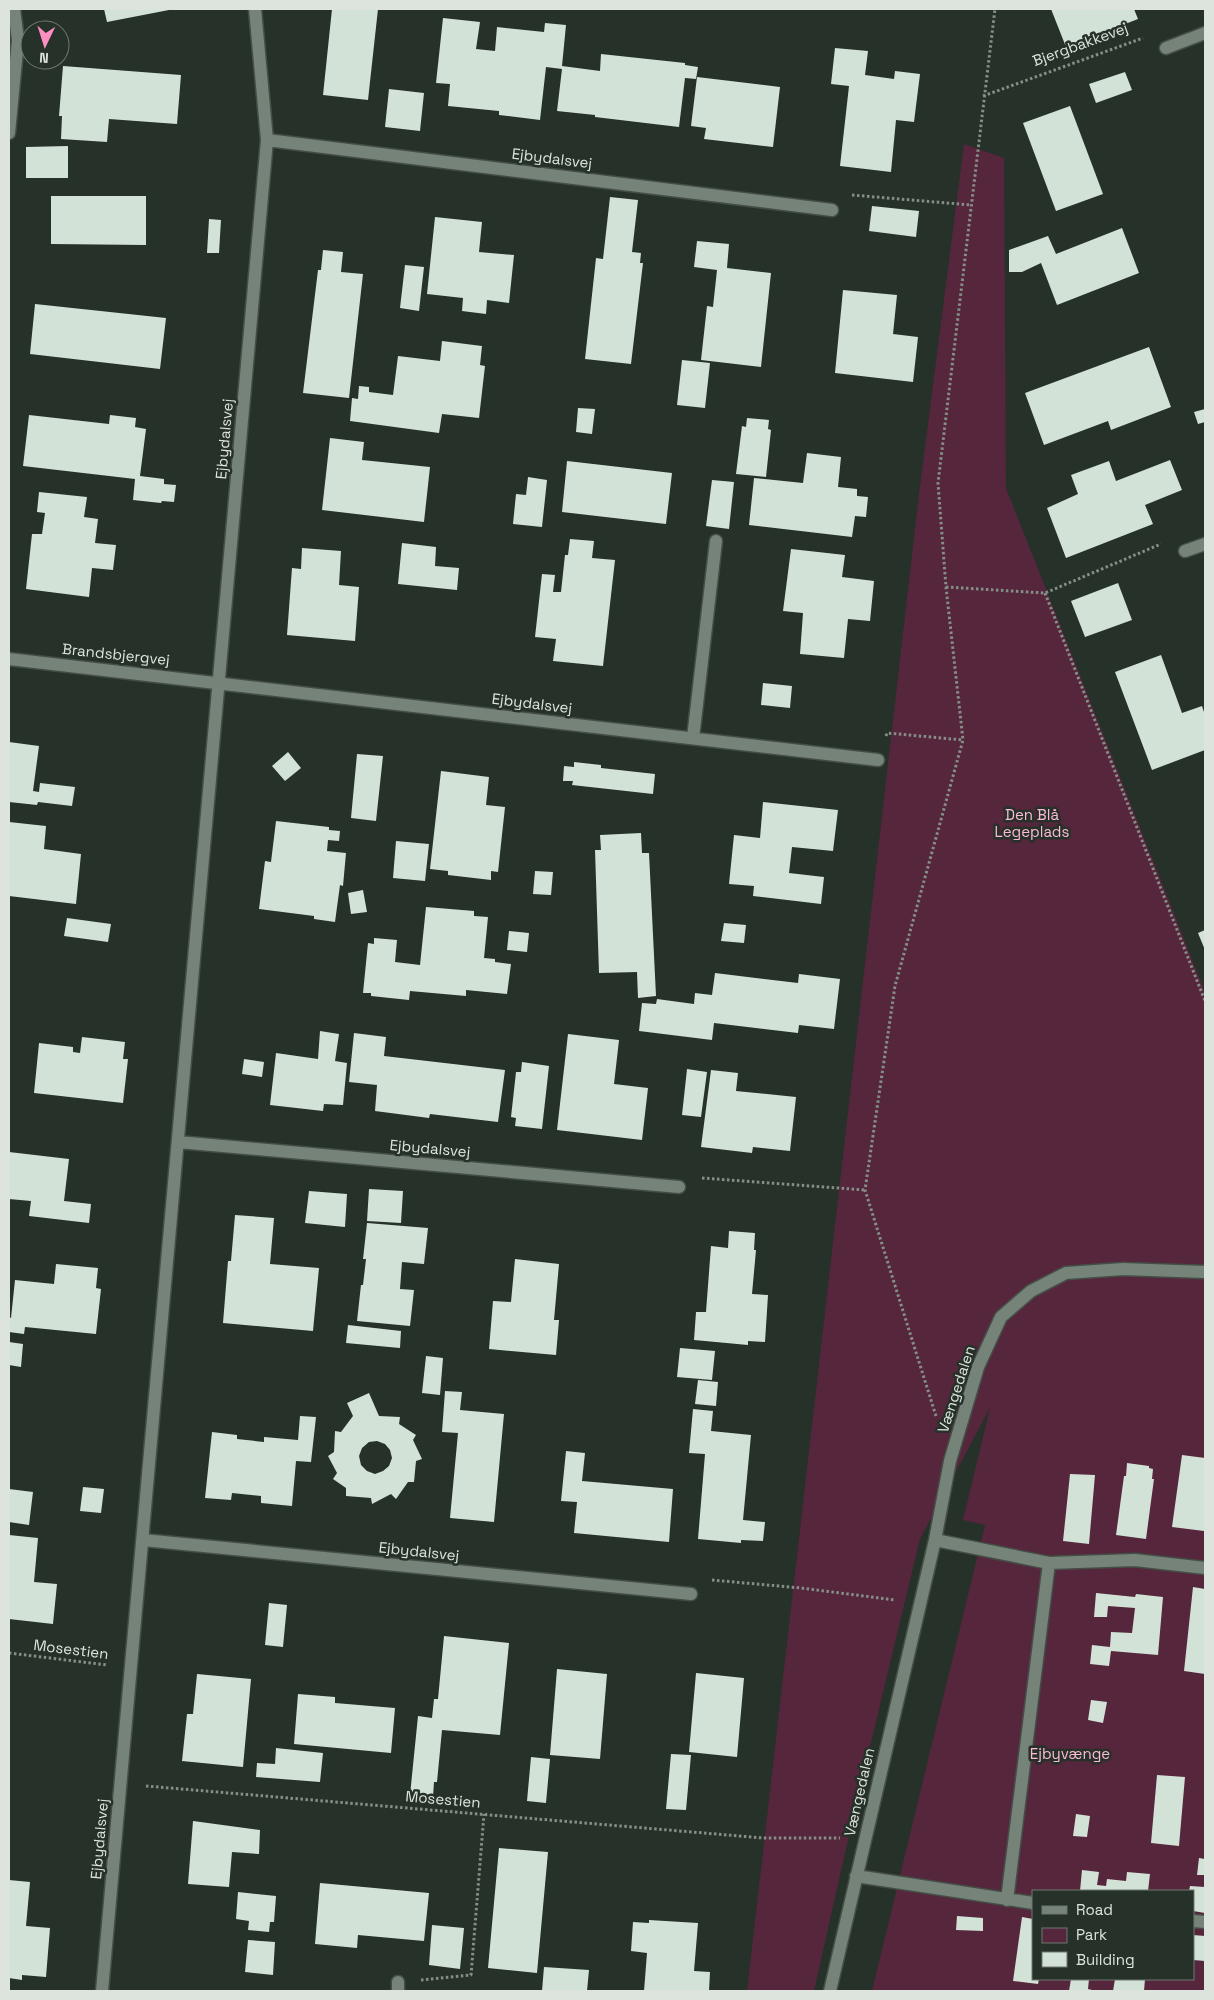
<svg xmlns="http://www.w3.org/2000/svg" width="1214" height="2000" viewBox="0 0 1214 2000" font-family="'Space Grotesk',sans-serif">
<rect width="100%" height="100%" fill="#263129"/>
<path fill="#55263c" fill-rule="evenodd" d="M964,144L1004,158L1006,488L1205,992V1991H872L985,1525L963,1520L990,1408L920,1539L854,1813L814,1991H747L919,494ZM1033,1891H1193V1979H1033Z"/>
<path fill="#d3e2d6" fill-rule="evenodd" d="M104,9H169V10L107,22Z
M332,9H378L368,100L323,95Z
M1051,9H1134L1138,19L1066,47Z
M443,18L480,22L476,49L495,51L497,27L544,32L545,23L566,25L562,66L600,71L601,54L685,63V65L698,67L696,79L685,78L679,127L595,117V115L557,111L562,69L546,67L540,120L499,115V111L448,106L450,84L436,83Z
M65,42L67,55L60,56V43Z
M835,48L868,51L865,75L894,79L895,71L920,74L914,122L896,120L891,172L840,166L849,86L831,84Z
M63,66L181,75L177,124L109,119L107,142L61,139L62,116H59Z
M1125,72L1132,90L1096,103L1089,84Z
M697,77L780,87L773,147L704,139L706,128L691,126Z
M389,89L424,93L420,131L385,127Z
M1070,106L1103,194L1056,211L1023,123Z
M68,146V178H26V147Z
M51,196H146V245L51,244Z
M610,197L638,200L632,252L641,253L640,263H643L631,364L585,359L596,258L603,259Z
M872,206L919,211L916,237L869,231Z
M435,217L482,222L479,252L514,255L509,303L487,300L486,314L462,311L463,298L427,294Z
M209,219L221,220L219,253H207Z
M1122,228L1139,273L1057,305L1041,263L1022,272H1009V250L1048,236L1056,254Z
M697,241L729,244L727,268L771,273L761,367L701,360L707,306L713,307L717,270L694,267Z
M323,250L343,252L341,272L363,274L349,398L303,393L318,270H321Z
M405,265L424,267L419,311L400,308Z
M843,290L897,295L893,334L918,337L913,382L835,373Z
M35,304L166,318L160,369L30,354Z
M442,341L482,346L480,365L485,366L479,418L442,414L439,433L350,421L352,398L358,399L359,386L369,387V392L393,395L398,356L440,361Z
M1149,347L1171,407L1111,430L1108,421L1044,445L1025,393Z
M682,360L710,363L705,408L677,405Z
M578,408L595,409L592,434L576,432Z
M1205,409V422L1198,424L1194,412Z
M29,415L109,424L110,415L136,418L135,427L146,429L140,476L164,479V484L176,485L174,502L162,501L161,503L133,500L135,479L23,466Z
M747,418L769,420L768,429L771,430L766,477L736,474L742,426L746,427Z
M330,438L364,442L362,460L430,467L424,522L322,510Z
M807,453L841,457L838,487L857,489V496L868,497L866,517L855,516L852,537L749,525L754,478L803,483Z
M1170,460L1182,490L1145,505L1153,524L1066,558L1047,508L1078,494L1071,475L1109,461L1116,481Z
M567,461L672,473L666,524L562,512Z
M528,477L547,480L542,527L513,524L516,494L526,495Z
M712,480L734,482L729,529L706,526Z
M39,492L87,497L84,517L98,519L95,543L116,545L113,570L92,568L89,597L26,589L32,534H42L45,513L37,512Z
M570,539L594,541L592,558L615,560L603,666L553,661L556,639L535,637L542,574L555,575L553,592H561L565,555H568Z
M402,543L436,547L435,566L459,568L457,590L398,584Z
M302,548L341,551L339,585L359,587L355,641L287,635L292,568L301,569Z
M791,549L845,555L842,577L874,581L870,621L848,619L844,658L800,654L803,613L783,611Z
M1118,583L1132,620L1085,637L1071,601Z
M1161,655L1182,713L1202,706L1205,715V750L1152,770L1115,672Z
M763,683L792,686L790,708L761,705Z
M9,742L39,746L33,791L39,792L40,783L75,787L72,806L38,802L37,805L9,802Z
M288,752L301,768L285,781L272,766Z
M357,754L383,756L376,821L351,818Z
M574,762L601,765V768L655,774L653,794L572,785L573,781H563L564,766L574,767Z
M441,771L489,777L486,805L505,807L498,872L491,871V880L448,875V871L430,869Z
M763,802L838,810L833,851L792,847L789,873L824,877L821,904L753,896L754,886L729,884L734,835L760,838Z
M276,821L329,827V830L340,831L339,841L328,840L327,851L346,853L343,886L340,885L335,922L314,919V916L259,909L265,861L271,862Z
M9,822L46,826L44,849L81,854L76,904L9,896Z
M641,833L642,853H649L656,996L638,998L637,972L599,973L595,850H601L600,835Z
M396,841L429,844L425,881L393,878Z
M535,871L553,872L551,895L533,894Z
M363,890L367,912L351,914L348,893Z
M426,907L474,911V916L488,917L484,958L495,959V962L511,964L507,994L466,990V996L410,991L409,1000L371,996V993H363L368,943L374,944V938L397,940L395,962L420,965Z
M67,918L111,924L108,942L64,936Z
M724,923L746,925L744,943L721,941Z
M1205,930V950L1198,933Z
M509,931L529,933L527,952L507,950Z
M715,973L798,983L799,974L840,979L834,1029L799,1025L798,1033L714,1023L712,1040L639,1031L642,1003L656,1004L657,999L694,1004L695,993L712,995Z
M320,1031L339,1034L335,1061L347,1063L343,1105L324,1104L323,1111L270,1105L276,1053L318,1059Z
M354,1033L386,1037L384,1056L505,1070L498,1122L430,1114L429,1118L375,1111L377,1085L349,1082Z
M568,1034L619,1040L614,1084L648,1088L642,1140L557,1130Z
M82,1037L125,1042L123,1059H128L123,1103L34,1093L39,1043L73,1047V1052L80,1053Z
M244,1059L264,1062L262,1077L242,1074Z
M522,1062L549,1066L542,1129L515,1126L516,1118L511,1117L516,1072H521Z
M687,1069L707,1072L701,1117L682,1115Z
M711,1070L738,1073L736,1091L796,1097L790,1151L753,1147L752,1153L701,1147Z
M9,1152L69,1159L64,1201L91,1204L89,1223L29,1216L31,1201L9,1199Z
M369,1189L403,1191L401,1223L367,1221Z
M309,1191L347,1194L345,1227L305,1223Z
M235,1215L274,1218L270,1264L319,1268L313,1331L223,1323L228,1261H231Z
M367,1223L428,1228L424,1264L402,1262L400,1289L414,1290L410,1326L357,1321L361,1285H363L366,1259H363Z
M729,1231L755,1233L754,1250H756L752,1294L768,1295L765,1342L748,1341V1345L694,1340L696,1312H706L711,1246L728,1248Z
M515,1259L559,1264L554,1320H559L556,1355L489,1349L493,1301L511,1302Z
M56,1264L98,1268L96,1288L101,1289L96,1334L25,1327L24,1334L9,1332V1317L11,1318L15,1280L54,1284Z
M348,1325L401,1331L400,1348L346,1343Z
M9,1342L23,1344L21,1367L9,1365Z
M680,1348L715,1351L712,1380L677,1377Z
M426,1356L443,1358L440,1395L422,1393Z
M698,1380L718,1382L716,1406L695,1404Z
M445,1391L462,1392L460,1410L504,1414L494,1522L450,1518L458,1433L442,1432Z
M369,1393L379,1416L400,1417L399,1424L416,1435L413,1440L422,1459L416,1461L414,1482H408L396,1499L391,1494L372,1504L371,1498L346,1496V1488L333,1479L337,1473L328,1456L334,1452L335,1431L341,1432L353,1416L347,1403ZM377,1441L385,1444L390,1450L392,1458L389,1466L383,1471L375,1474L367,1471L361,1465L359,1456L362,1448L369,1442Z
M693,1409L713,1411L711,1431L751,1435L743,1520L765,1522L763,1541L741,1540V1543L698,1539L705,1454L689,1453Z
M300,1416L316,1417L311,1462L296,1461L292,1506L261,1503V1496L232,1493L231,1500L205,1498L212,1432L237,1435V1439L264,1442V1437L298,1440Z
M566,1451L585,1453L582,1481L673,1489L669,1542L574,1533L577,1502L561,1501Z
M1182,1455L1205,1458L1204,1531L1172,1527Z
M1127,1463L1149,1466V1468L1153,1469L1152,1479H1154L1146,1539L1116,1535L1124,1476H1126Z
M1070,1474L1095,1475L1089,1544L1063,1541Z
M83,1487L104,1489L101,1513L80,1511Z
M9,1489L33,1492L29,1525L9,1522Z
M9,1535L38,1538L34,1582L57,1584L53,1624L9,1619Z
M1193,1587L1205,1589V1674L1184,1671Z
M1096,1593L1135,1597L1136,1594L1163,1597L1158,1655L1111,1651L1109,1666L1090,1664L1092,1645L1110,1647L1111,1632L1132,1633L1135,1608L1108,1606L1107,1617H1094Z
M269,1603L287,1605L283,1647L265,1645Z
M444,1636L509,1643L500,1735L442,1730L437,1782H434L433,1797L410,1795L418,1716L432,1718L434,1699H438Z
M557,1669L607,1674L600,1759L550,1755Z
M696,1673L744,1678L737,1757L689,1752Z
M197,1674L251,1679L243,1767L182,1761L187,1714H193Z
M298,1694L335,1697V1703L395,1708L391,1753L294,1744Z
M1091,1700L1107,1702L1103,1723L1088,1720Z
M276,1748L323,1753L320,1782L256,1777L257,1763L275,1764Z
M671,1754L691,1755L686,1810L666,1809Z
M531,1757L550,1759L546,1803L527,1801Z
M1157,1775L1185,1777L1179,1846L1151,1843Z
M1076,1814L1090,1816L1087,1837L1073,1836Z
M193,1821L260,1830L259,1854L232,1852L229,1887L188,1884Z
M499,1848L548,1852L537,1973L488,1968Z
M1199,1858L1205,1859V1875H1197Z
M1082,1870L1099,1872L1097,1885L1106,1886L1107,1879L1126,1881L1127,1872L1150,1874L1148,1891H1080Z
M9,1880L30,1882L26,1926L50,1928L46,1977L22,1975V1980L9,1978Z
M320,1883L429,1893L424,1941L358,1935L357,1948L315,1944Z
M1190,1886L1205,1887V1913L1193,1911V1891H1189Z
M238,1892L276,1896L274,1922H270L269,1932L248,1930L249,1921L236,1919Z
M957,1916L983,1918V1931L956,1930Z
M1022,1917L1033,1919V1979H1039L1038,1984L1013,1981Z
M649,1920L698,1923L694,1971L710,1972L709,1991H644L647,1953L631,1951L633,1922L649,1923Z
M432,1925L464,1928L460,1969L429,1965Z
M1193,1935L1205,1936V1961L1193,1960Z
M248,1940L275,1942L273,1975L245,1972Z
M544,1967L589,1970L587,1991H542Z
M1071,1979H1089L1088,1989L1096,1991H1069Z
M1115,1979H1145L1144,1991H1113Z"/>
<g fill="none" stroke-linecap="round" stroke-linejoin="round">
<g stroke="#454e46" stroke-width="15">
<path id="minor" d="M1166,48L1205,33
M9,133L18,40L14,9
M267,140L832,210
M1185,551L1205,544
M9,659L878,760
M693,738L716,541
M178,1142L679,1187
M143,1540L691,1594
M935,1540L1049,1563L1135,1560L1205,1568
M856,1876L1033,1903
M1007,1900L1049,1563
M1193,1921L1205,1922
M102,1991L267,140L255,9
M398,1991V1982
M830,1991L935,1540L950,1461L978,1367L1001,1317L1031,1291L1066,1273L1123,1269L1205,1272"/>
</g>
<path stroke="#858e87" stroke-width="3" stroke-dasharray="2.5 2.5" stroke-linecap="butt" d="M983,96L1143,38
M852,195L971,205
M946,587L1045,593L1161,544
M1045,593L1205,1001
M886,736L887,733L963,740
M702,1178L865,1190
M936,1416L865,1190L895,986L963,740L946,587L938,483L995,9
M712,1580L801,1588L895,1600
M9,1653L107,1665
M146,1786L763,1838H840
M421,1980L471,1975L484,1814"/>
<use href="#minor" stroke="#758379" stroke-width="12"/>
</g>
<g text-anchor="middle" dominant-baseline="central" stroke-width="5" stroke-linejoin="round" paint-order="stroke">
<g font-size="15" fill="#dde4de" stroke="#263129">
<text transform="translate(1080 44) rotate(-20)">Bjergbakkevej</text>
<text transform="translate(552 158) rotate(7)">Ejbydalsvej</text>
<text transform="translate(224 439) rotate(-85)">Ejbydalsvej</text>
<text transform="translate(116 654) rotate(6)">Brandsbjergvej</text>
<text transform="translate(532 703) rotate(7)">Ejbydalsvej</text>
<text transform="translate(430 1148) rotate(5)">Ejbydalsvej</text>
<text transform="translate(956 1389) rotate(-72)">Vængedalen</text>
<text transform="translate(419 1551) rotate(6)">Ejbydalsvej</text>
<text transform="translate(71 1649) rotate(7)">Mosestien</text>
<text transform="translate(859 1792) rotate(-77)">Vængedalen</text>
<text transform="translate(443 1799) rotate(5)">Mosestien</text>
<text transform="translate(99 1839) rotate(-85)">Ejbydalsvej</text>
</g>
<g font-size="15" fill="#feb9d6" stroke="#263129">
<text x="1032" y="814">Den Blå<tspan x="1032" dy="17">Legeplads</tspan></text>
<text x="1070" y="1753">Ejbyvænge</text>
</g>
</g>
<rect width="1214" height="2000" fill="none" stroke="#dde4de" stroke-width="20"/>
<rect x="1032" y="1890" width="162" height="90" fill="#263129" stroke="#6f7971"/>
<rect x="1042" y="1906" width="25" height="8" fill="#758379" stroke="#6f7971"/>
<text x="1076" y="1915" font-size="15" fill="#dde4de">Road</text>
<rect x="1042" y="1928" width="25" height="15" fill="#55263c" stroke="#6f7971"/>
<text x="1076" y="1940" font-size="15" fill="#dde4de">Park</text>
<rect x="1042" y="1952" width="25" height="15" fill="#d3e2d6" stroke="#6f7971"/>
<text x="1076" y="1965" font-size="15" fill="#dde4de">Building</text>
<g transform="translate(45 45) rotate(184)"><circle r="24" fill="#263129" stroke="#6f7971"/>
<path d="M0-4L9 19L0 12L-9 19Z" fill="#fc8fc1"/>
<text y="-8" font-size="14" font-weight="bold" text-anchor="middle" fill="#dde4de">N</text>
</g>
</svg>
